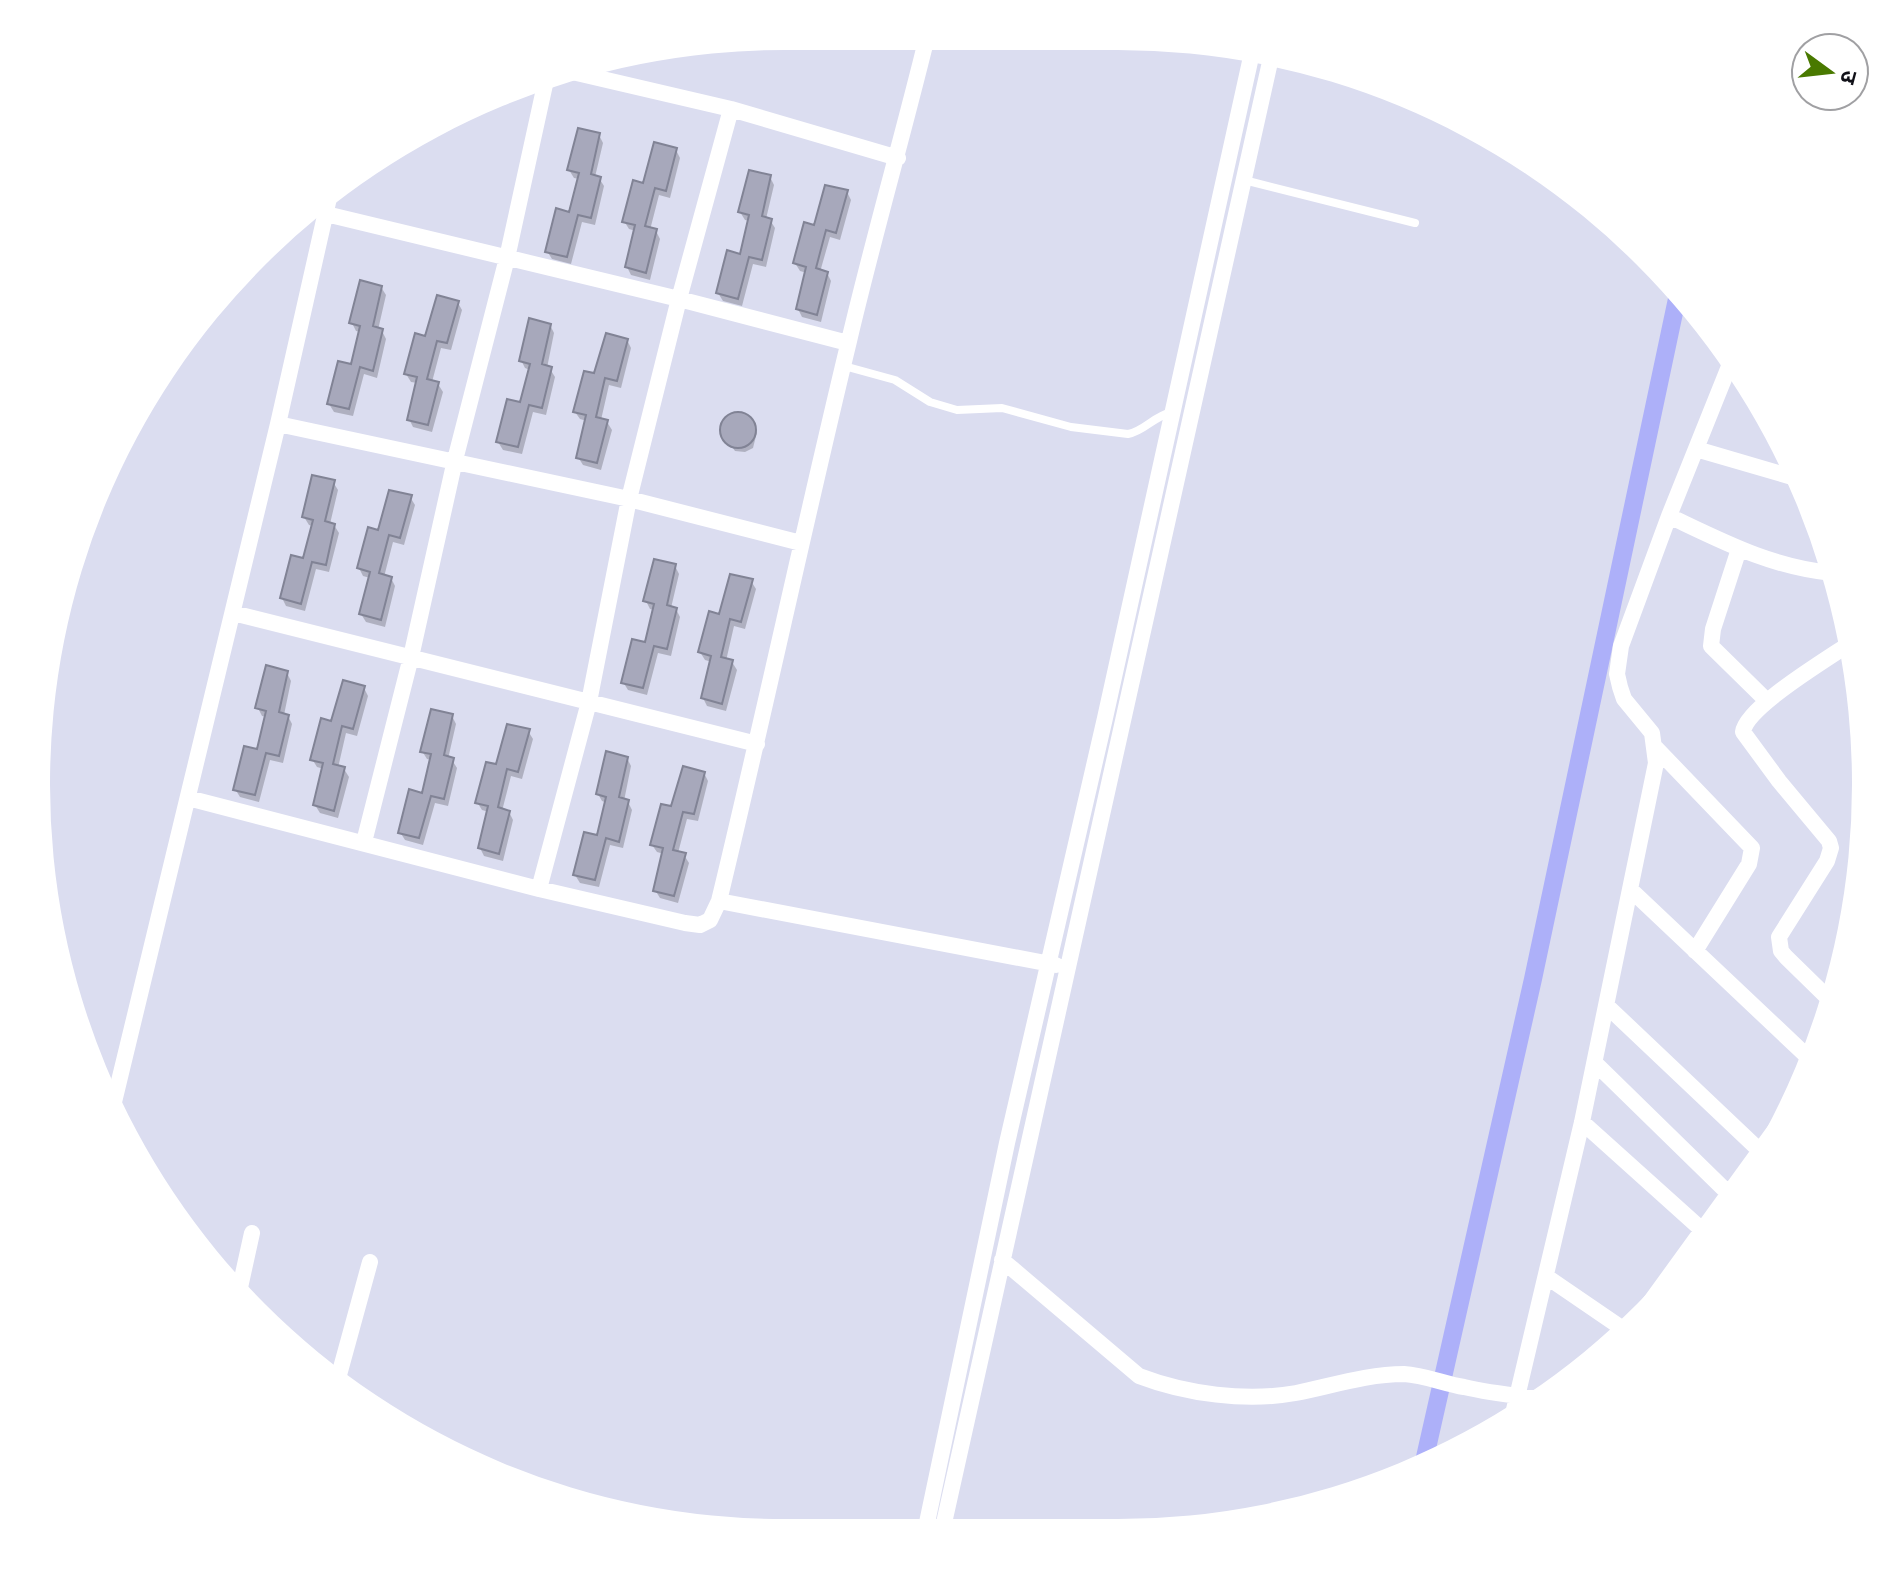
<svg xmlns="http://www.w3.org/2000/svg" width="1902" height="1569" viewBox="0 0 1902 1569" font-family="Figtree,'Noto Sans Devanagari',sans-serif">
<rect width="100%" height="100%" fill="#dbddf0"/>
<path fill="#0003" d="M620,58L618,66L598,60Z
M599,135L603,143L595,177L599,178L604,186L595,225L582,222L571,264L552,259L547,251L570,214L579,179L574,178L569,170Z
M676,150L680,158L670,198L659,195L650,230L656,231L660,239L650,280L631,275L627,267L636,231L629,229L624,221L645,185Z
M770,177L774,185L766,219L770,220L775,228L766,267L753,264L742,306L723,301L718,293L741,256L750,221L745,220L740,212Z
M847,192L851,200L840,240L830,237L820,272L827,273L831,281L821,322L802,317L798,309L807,273L800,271L795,263L815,228Z
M381,287L386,295L378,330L382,331L386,339L377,378L364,374L353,416L334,412L329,404L352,366L361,332L356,331L352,323Z
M458,303L462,310L451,350L441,348L432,382L438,384L443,392L432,432L413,427L409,419L418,383L411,382L406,374L427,338Z
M550,325L554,333L547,368L550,369L555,377L546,415L533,412L522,454L503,450L498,442L521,404L530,370L525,368L521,360Z
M627,340L631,348L621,388L609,385L601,420L607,422L612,430L601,470L583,465L578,457L587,421L580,419L575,412L596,376Z
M737,414L748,417L757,432L753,448L745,452L735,451L722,433L727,419Z
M333,482L338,490L330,524L334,525L339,533L329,572L316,569L305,611L286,606L282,598L305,561L313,526L309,525L304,517Z
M410,497L415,505L404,545L393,542L384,577L391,578L395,586L385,627L366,622L361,614L370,578L363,576L359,568L379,532Z
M675,566L679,574L671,608L676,609L680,617L671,656L658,653L647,695L628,690L623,682L646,645L655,610L650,609L646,601Z
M751,581L756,589L745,629L734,626L726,661L732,662L737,670L726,711L707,706L703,698L712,662L705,660L700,652L721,616Z
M287,673L291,681L284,715L288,716L292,724L283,763L270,760L259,802L240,797L235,789L258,752L267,717L262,716L258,708Z
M364,688L368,696L357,736L346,733L338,768L344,769L349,777L338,818L320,813L315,805L324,769L317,767L312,759L333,723Z
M452,716L456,724L448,759L452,760L457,768L448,806L435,803L423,845L405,840L400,832L423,795L432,760L427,759L422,751Z
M528,731L533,739L522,779L511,776L502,811L509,812L513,820L503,861L484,856L480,848L489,812L482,810L477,802L497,766Z
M627,758L631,766L624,801L628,802L632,810L623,848L610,845L599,887L580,883L575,875L598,837L607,803L602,801L598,794Z
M704,773L708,781L698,821L687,819L678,853L684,855L689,863L678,903L660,898L655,890L664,854L657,852L652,845L673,809Z"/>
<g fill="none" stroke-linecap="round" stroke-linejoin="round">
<path stroke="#adb0f9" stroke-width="18" d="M1423,1466L1533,979L1678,294"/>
</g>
<path fill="#a7a8bb" stroke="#818395" stroke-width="2" d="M578,128L600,133L591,174L601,177L591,218L578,215L567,257L545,252L556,208L569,212L579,173L567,170Z
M654,142L677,148L666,191L655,188L645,226L657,229L646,273L625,267L635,225L622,222L633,180L643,183Z
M749,170L771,175L762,216L772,219L762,260L749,257L738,299L716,293L727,250L740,254L749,215L738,212Z
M825,185L848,190L836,233L826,230L816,268L828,272L817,315L796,309L806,267L793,263L804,222L814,225Z
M360,280L382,286L373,326L383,329L373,371L360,367L349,409L327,404L338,361L351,364L360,326L349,323Z
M437,295L459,301L447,343L437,341L427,379L439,382L428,425L407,420L417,377L404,374L415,333L425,336Z
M529,318L551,324L542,364L552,367L542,408L529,405L518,447L496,442L507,399L520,402L530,364L519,361Z
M606,333L628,339L617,381L605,378L596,417L608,420L597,463L576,458L586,415L573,412L584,371L594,373Z
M720 430a18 18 0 1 1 36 0a18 18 0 1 1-36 0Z
M312,475L335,480L325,521L335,524L326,565L312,562L301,604L280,598L291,555L303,558L313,520L302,517Z
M389,490L412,495L400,538L389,535L379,573L392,577L381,620L359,614L370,572L357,568L368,527L378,530Z
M654,559L676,564L667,605L677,608L667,649L654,646L643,688L621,683L632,639L645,642L654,604L643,601Z
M730,574L753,579L741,622L730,619L721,657L733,660L722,704L701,698L711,656L698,652L709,611L719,614Z
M266,665L288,671L279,712L289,715L279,756L266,753L255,795L233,790L244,746L257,749L266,711L255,708Z
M343,680L365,686L353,729L342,726L333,764L345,767L334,811L313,805L323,763L310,760L321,718L331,721Z
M431,709L453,714L444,755L454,758L444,799L431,796L419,838L398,833L409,789L422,793L431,754L420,752Z
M507,724L530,729L518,772L507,769L498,807L510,811L499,854L478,848L488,806L475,803L486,762L496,764Z
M606,751L628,757L619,797L629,800L619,842L606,838L595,880L573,875L584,832L597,835L606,797L596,794Z
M683,766L705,772L694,814L683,812L673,850L686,853L674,896L653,891L663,848L650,845L661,804L671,806Z"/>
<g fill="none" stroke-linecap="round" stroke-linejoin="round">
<path stroke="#fff" stroke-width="8" d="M1244,180L1415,223
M844,366L895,380L930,402L957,410L1002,408L1071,427L1128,434C1145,431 1152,417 1172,412"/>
<path stroke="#fff" stroke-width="16" d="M568,71L731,109L898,158
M326,214L679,299L848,343
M278,424L629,499L801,543
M1696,449L1799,479
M1669,516C1724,542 1771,567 1832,573
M1739,549L1713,629L1711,646L1767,701
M233,613L757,744
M1656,748L1752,848L1749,864L1695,951
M188,798L539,889L685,923L700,925L710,920L719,901C764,715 804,527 849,341C873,239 902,139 927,37
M364,842L411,657L455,460L507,258L546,80
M539,889L589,702L629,499L679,299L731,109
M1631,890L1812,1061
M719,901L1056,965
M1830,1000L1786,957L1781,951L1779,937L1827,861L1831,848L1829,841L1779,781L1743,732C1746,707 1829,658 1852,642
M1607,1006L1759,1150
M1595,1063L1728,1193
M113,1106L278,424L329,198
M1582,1122L1701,1229
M1002,1260L1139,1376C1186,1394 1246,1402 1296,1393C1331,1386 1368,1374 1404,1374C1424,1375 1445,1384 1464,1387C1490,1393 1516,1396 1542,1399
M1547,1277L1626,1331
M239,1292L252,1233
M1635,1323L1785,1116
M335,1379L339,1375L370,1262
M1512,1418L1582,1122L1656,763L1652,733L1624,699L1620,687L1617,674L1621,646L1669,516L1732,359
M925,1532L1007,1143L1105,718L1251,57
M942,1532L1270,62"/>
</g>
<path d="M0 0H1902V1569H0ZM784 50H1118A734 734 0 0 1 1852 784V785A734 734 0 0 1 1118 1519H784A734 734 0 0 1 50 785V784A734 734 0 0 1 784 50Z" fill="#fff" fill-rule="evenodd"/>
<g transform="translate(1830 72) rotate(105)"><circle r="38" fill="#ffffff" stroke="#a0a0a3" stroke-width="2"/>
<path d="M0-6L14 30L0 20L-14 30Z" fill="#497900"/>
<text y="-12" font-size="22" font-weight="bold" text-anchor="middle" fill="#111118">उ</text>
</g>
</svg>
